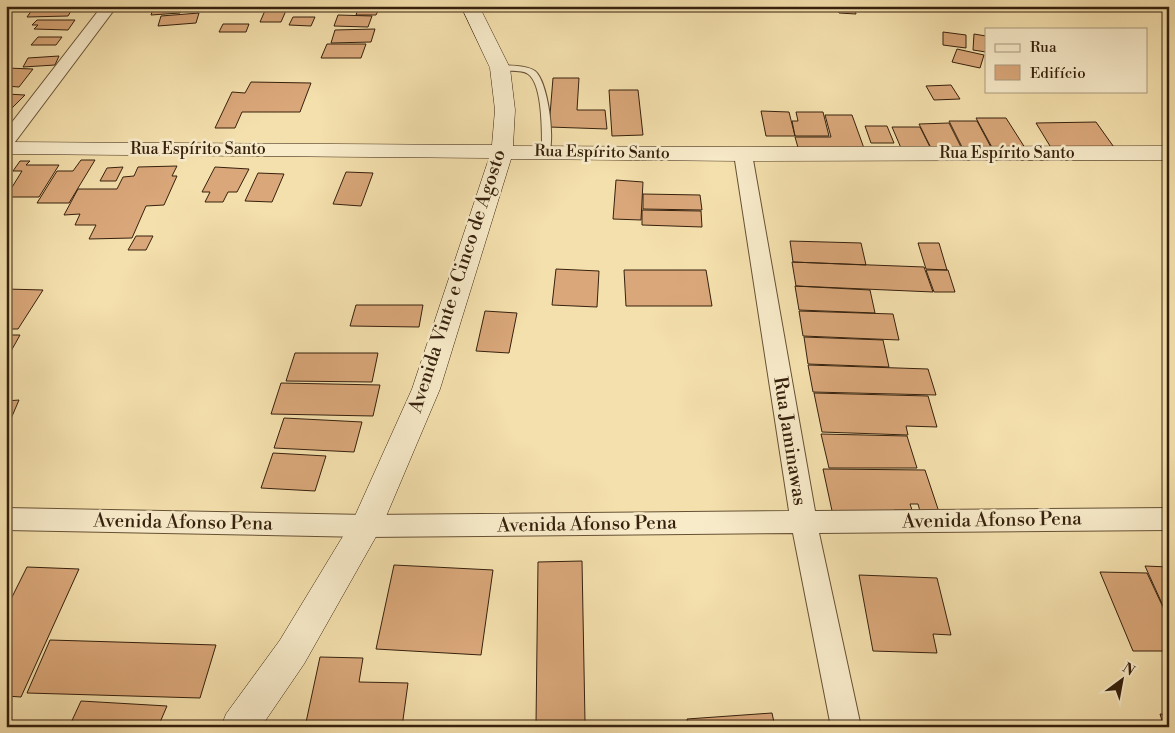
<svg xmlns="http://www.w3.org/2000/svg" width="1175" height="733" viewBox="0 0 1175 733" font-family="'Libre Bodoni',serif">
<rect width="100%" height="100%" fill="#f4e0ad"/>
<filter id="stains"><feTurbulence type="fractalNoise" baseFrequency=".004" numOctaves="4"/><feColorMatrix values="0 0 0 0 .2 0 0 0 0 .09 0 0 0 0 .02 0 0 0 .5 -.17"/></filter>
<radialGradient id="worn" r=".72"><stop offset=".6" stop-color="#630" stop-opacity="0"/><stop offset="1" stop-color="#630" stop-opacity=".3"/></radialGradient>
<path fill="#d9a779" stroke="#36210d" d="M35,6H74L68,16L27,17Z
M154,6H182L180,13L151,15Z
M244,6H262L260,10H242Z
M267,6H288L281,22H260Z
M359,6H360L380,7L376,15H356Z
M838,6H854L856,14L839,13Z
M962,6H996L997,10L962,7Z
M199,13L196,23L158,26L161,16Z
M338,15L372,16L368,27L334,26Z
M293,17H315L311,26L289,25Z
M37,20H75L68,30L34,29L38,25H32Z
M223,24H249L246,32H219Z
M375,29L371,42L331,43L335,30Z
M943,32L966,35V48L943,45Z
M974,34L986,36V52L973,50Z
M38,37H62L56,45H31Z
M327,44H366L361,58H321Z
M957,49L984,55L980,68L952,62Z
M59,56L55,65L23,67L28,58Z
M6,68L33,69L19,87L6,86Z
M553,78H579L577,110H605L607,129L549,127Z
M251,82L311,83L300,112H242L235,128H215L232,92L245,93Z
M951,85L960,99L934,100L926,86Z
M609,90H638L643,135L612,136Z
M7,94L25,95L6,114V95Z
M761,111L789,112L795,136H766Z
M796,112H823L829,136H795L792,121H798Z
M825,115H852L865,151H799L795,137H831Z
M976,118H1006L1027,151H994Z
M949,121H977L993,151H964Z
M1096,122L1116,150L1053,151L1036,123Z
M949,123L963,151L933,152L919,124Z
M865,126H887L894,143H871Z
M892,127H920L930,147L901,148Z
M81,160H95L69,203H37L57,171H73Z
M20,161H30L26,165H59L39,197H6L22,171H13Z
M177,166L172,176H177L164,205L146,206L132,238L89,239L96,225H75L80,214L64,215L78,189H117L123,177L134,176L138,167Z
M123,167L116,181H100L107,168Z
M215,167L249,169L237,192H228L223,202H205L210,192H202Z
M346,172L373,173L361,206L333,204Z
M258,173L284,174L272,202L245,201Z
M616,180L643,182L641,220L613,219Z
M643,194L700,195L702,210L643,209Z
M642,210L701,211L702,227L642,225Z
M136,236H153L146,250H128Z
M790,241L861,243L866,265L793,262Z
M918,243H939L947,270L926,269Z
M792,262L924,267L933,292L796,286Z
M556,269L599,271L597,307L552,305Z
M624,270H706L712,306H626Z
M926,270H948L955,292H934Z
M795,286L870,290L875,313L799,310Z
M6,289L43,290L18,329H6Z
M356,305H423L419,327L350,326Z
M485,311L517,313L509,353L476,351Z
M799,311L893,314L899,340L803,336Z
M6,335H20L10,353H6Z
M804,337L883,340L889,367L808,364Z
M295,353H378L372,382L286,381Z
M808,365L928,369L936,395L813,392Z
M281,383L380,385L373,416L271,414Z
M814,393L928,396L937,427L906,426L908,435L822,432Z
M19,400L7,428H6V401Z
M284,418L362,422L354,452L274,448Z
M821,434L907,436L917,468H829Z
M273,453L326,456L315,491L261,488Z
M823,469L925,470L940,515H921L918,504H910L912,510H894L896,518L834,520Z
M582,561L585,722L536,724L538,562Z
M394,565L493,570L481,655L376,649Z
M1145,566L1169,567V619Z
M27,567L79,569L21,697L6,696V609Z
M1100,572L1147,573L1169,620V651H1133Z
M859,575L937,578L951,635L933,634L937,653L873,651Z
M50,640L216,645L200,698L27,693Z
M320,657L363,658L359,682L408,683L402,727H305Z
M81,701L167,706L158,727H69Z
M772,713L775,727H688L687,719Z
M1160,714L1169,715V727H1164Z"/>
<g fill="none" stroke-linecap="round" stroke-linejoin="round">
<g stroke="#665135" stroke-width="2">
<path id="lane" d="M497,66C507,65 527,65 535,71C548,82 555,138 549,153H543L542,151C542,134 543,84 528,74C521,69 506,72 497,70Z"/>
</g>
<g stroke="#665135" stroke-width="2">
<path id="street" d="M102,6H117L12,146L6,147V130Z
M743,149L749,150L752,154L815,511L1169,508V530L819,533L861,727H831L793,533L366,537L6,530V508L366,515L789,511L734,154L737,150Z"/>
</g>
<g stroke="#36210d" stroke-width="1">
<path id="secondary" d="M461,6H479L510,68L515,110L513,146L743,147L1169,146V160L743,161L511,159L440,389L382,526L304,664L261,727H221L226,714L280,640L354,518L412,389L489,158L6,154V142L492,145L495,110L490,68Z"/>
</g>
<use href="#lane" fill="#f8ebca" fill-rule="evenodd"/>
<use href="#street" fill="#f8ebca" fill-rule="evenodd"/>
<use href="#secondary" fill="#f8ebca" fill-rule="evenodd"/>
</g>
<g text-anchor="middle" dominant-baseline="central" stroke-width="5" stroke-linejoin="round" paint-order="stroke">
<g font-size="16" fill="#36210d" stroke="#f8ebca">
<text x="198" y="149">Rua Espírito Santo</text>
<text transform="translate(602 152) rotate(1)">Rua Espírito Santo</text>
<text x="1007" y="153">Rua Espírito Santo</text>
</g>
<g font-size="19" fill="#36210d" stroke="#f8ebca">
<text transform="translate(457 281) rotate(-72)">Avenida Vinte e Cinco de Agosto</text>
<text transform="translate(790 441) rotate(81)">Rua Jaminawas</text>
<text transform="translate(992 520) rotate(-1)">Avenida Afonso Pena</text>
<text transform="translate(183 522) rotate(1)">Avenida Afonso Pena</text>
<text transform="translate(587 524) rotate(-1)">Avenida Afonso Pena</text>
</g>
</g>
<rect width="1175" height="733" fill="none" stroke="#f4e0ad" stroke-width="25"/>
<rect x="8" y="8" width="1160" height="718" fill="none" stroke="#36210d" stroke-width="2.5"/>
<rect x="12" y="12" width="1150" height="708" fill="none" stroke="#36210d"/>
<rect x="985" y="28" width="162" height="65" fill="#f8ebca" stroke="#aa9a7e"/>
<rect x="995" y="44" width="25" height="8" fill="#f8ebca" stroke="#aa9a7e"/>
<text x="1030" y="52" font-size="15" fill="#36210d">Rua</text>
<rect x="995" y="65" width="25" height="15" fill="#d9a779" stroke="#aa9a7e"/>
<text x="1030" y="78" font-size="15" fill="#36210d">Edifício</text>
<g transform="translate(1122 680) rotate(32)" stroke="#f8ebca" stroke-width="4" paint-order="stroke">
<path d="M0-4L9 19L0 12L-9 19Z" fill="#36210d"/>
<text y="-8" font-size="14" font-weight="bold" text-anchor="middle" fill="#36210d">N</text>
</g>
<rect width="100%" height="100%" filter="url(#stains)"/>
<rect width="100%" height="100%" fill="url(#worn)"/>
</svg>
